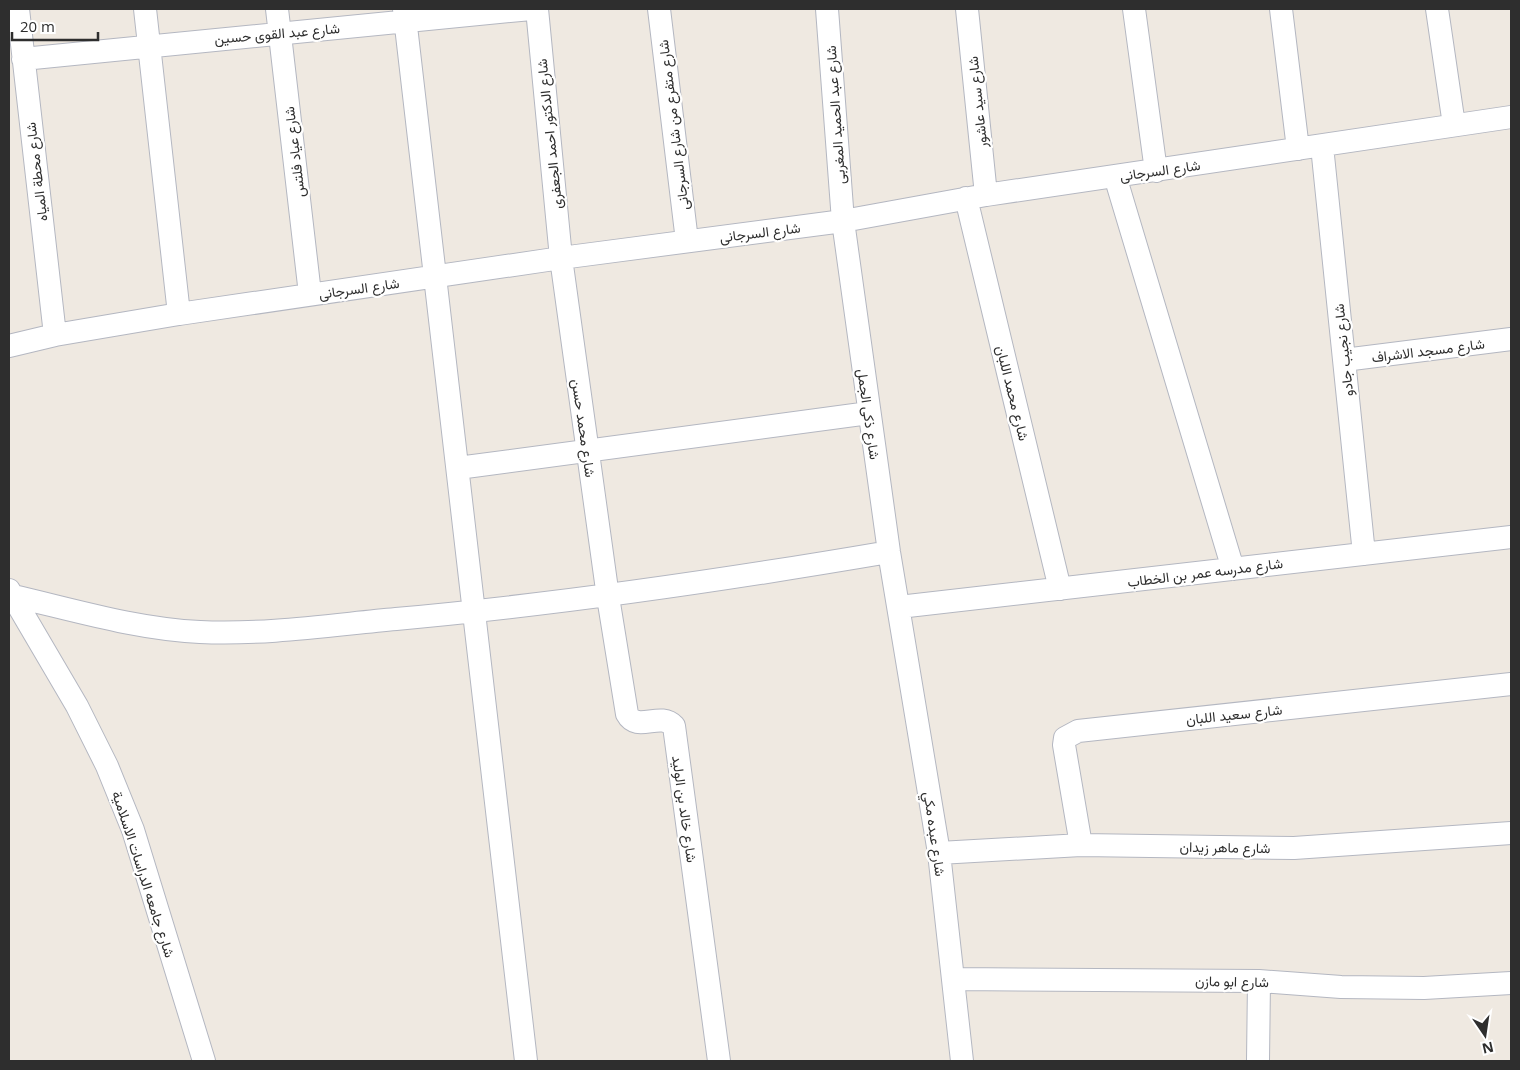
<svg xmlns="http://www.w3.org/2000/svg" width="1520" height="1070" viewBox="0 0 1520 1070" font-family="'Open Sans',Vazirmatn,sans-serif">
<rect width="100%" height="100%" fill="#efe9e1"/>
<g fill="none" stroke-linecap="round" stroke-linejoin="round">
<g stroke="#b4b7c1" stroke-width="24">
<path id="minor" d="M18,9L55,335
M145,9L179,314
M277,9L310,294
M404,9L526,1061
M537,9L561,258L608,597L627,714C637,733 660,711 674,726L719,1061
M659,9L687,241
M827,9L843,221L889,552L939,853L962,1061
M967,9L986,195
M1134,9L1156,171
M1281,9L1298,149
M1437,9L1454,125
M23,59L531,9
M1322,146L1364,554
M1115,176L1233,569
M966,198L1060,589
M9,346L55,335L179,314L561,258L843,221L986,195L1511,117
M1344,360L1511,339
M458,468L869,413
M9,590L77,706L107,766L133,830L204,1061
M13,596C74,610 136,629 200,632C265,635 331,625 396,619C562,604 725,580 889,552
M899,607L1511,537
M1081,845L1064,745L1065,738L1078,731L1511,684
M939,853L1081,845L1294,848L1511,833
M953,979L1259,981L1341,987L1424,988L1511,983
M1258,1061L1259,981"/>
</g>
<use href="#minor" stroke="#fff" stroke-width="22"/>
</g>
<g text-anchor="middle" dominant-baseline="central" stroke-width="4.5" stroke-linejoin="round" paint-order="stroke">
<g font-size="14" fill="#2e2e2e" stroke="#fff">
<text transform="translate(277 33) rotate(-5)">شارع عبد القوى حسين</text>
<text transform="translate(977 102) rotate(-96)">شارع سيد عاشور</text>
<text transform="translate(835 115) rotate(-94)">شارع عبد الحميد المغربى</text>
<text transform="translate(673 125) rotate(-97)">شارع متفرع من شارع السرجانى</text>
<text transform="translate(549 134) rotate(-96)">شارع الدكتور احمد الجعفرى</text>
<text transform="translate(294 152) rotate(-97)">شارع عياد فلتس</text>
<text transform="translate(1160 170) rotate(-8)">شارع السرجانى</text>
<text transform="translate(36 172) rotate(-97)">شارع محطة المياه</text>
<text transform="translate(760 232) rotate(-7)">شارع السرجانى</text>
<text transform="translate(359 288) rotate(-8)">شارع السرجانى</text>
<text transform="translate(1343 350) rotate(-96)">شارع نجيب جادو</text>
<text transform="translate(1428 350) rotate(-7)">شارع مسجد الاشراف</text>
<text transform="translate(1013 393) rotate(76)">شارع محمد اللبان</text>
<text transform="translate(869 414) rotate(82)">شارع ذكى الجمل</text>
<text transform="translate(584 428) rotate(82)">شارع محمد حسن</text>
<text transform="translate(1205 572) rotate(-7)">شارع مدرسه عمر بن الخطاب</text>
<text transform="translate(1234 714) rotate(-6)">شارع سعيد اللبان</text>
<text transform="translate(685 809) rotate(82)">شارع خالد بن الوليد</text>
<text transform="translate(935 834) rotate(82)">شارع عبده مكي</text>
<text transform="translate(1225 847) rotate(1)">شارع ماهر زيدان</text>
<text transform="translate(144 874) rotate(72)">شارع جامعه الدراسات الاسلامية</text>
<text transform="translate(1232 981) rotate(1)">شارع ابو مازن</text>
</g>
</g>
<rect width="1520" height="1070" fill="none" stroke="#2e2e2e" stroke-width="20"/>
<g transform="translate(1485 1035) rotate(167)" stroke="#ffffff" stroke-width="4" paint-order="stroke">
<path d="M0-4L9 19L0 12L-9 19Z" fill="#2e2e2e"/>
<text y="-8" font-size="14" font-weight="bold" text-anchor="middle" fill="#2e2e2e">N</text>
</g>
<path d="M12 32v8h86v-8" fill="none" stroke="#2e2e2e" stroke-width="2.5"/>
<text x="20" y="32" font-size="15" fill="#2e2e2e" stroke="#ffffff" stroke-width="4" paint-order="stroke">20 m</text>
</svg>
